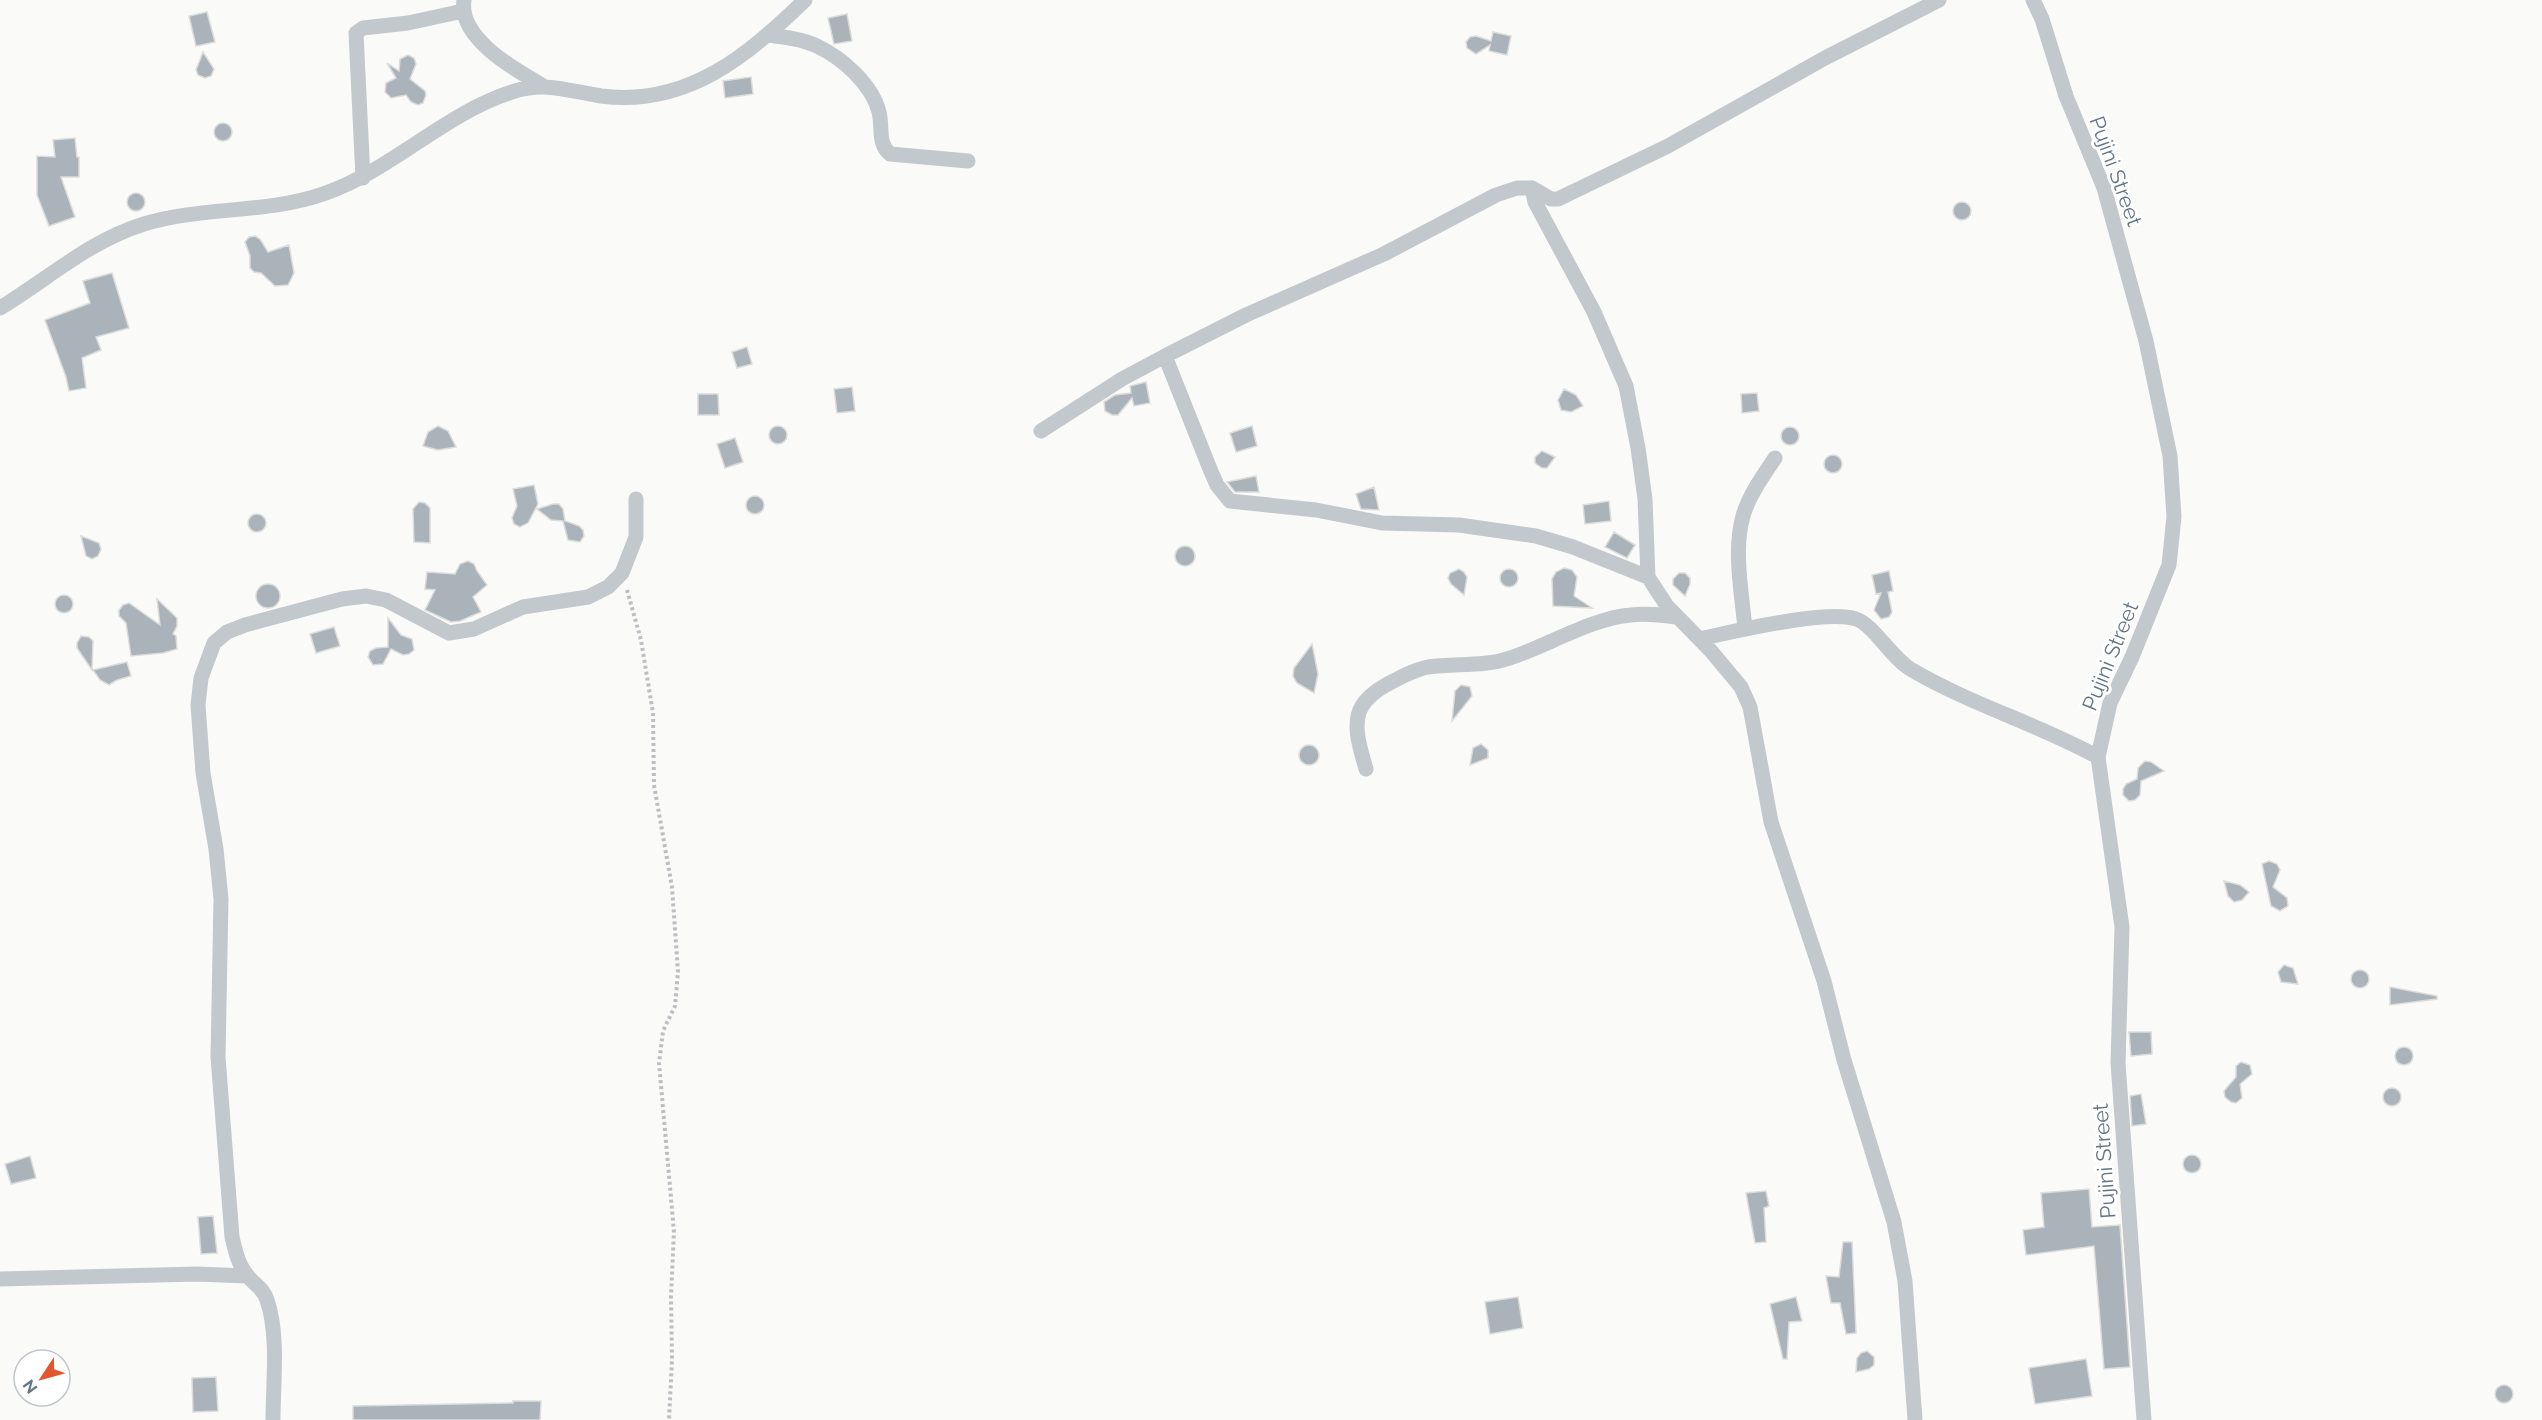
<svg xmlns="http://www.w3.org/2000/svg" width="2542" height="1420" viewBox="0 0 2542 1420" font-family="Raleway,sans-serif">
<rect width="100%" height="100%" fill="#fafaf8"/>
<path fill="#aab3b9" stroke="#dcdcda" stroke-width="1.5" d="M207,12L215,42L196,46L189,16Z
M847,14L852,41L834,44L828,18Z
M1493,32L1511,36L1507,55L1489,51L1490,45L1476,54L1467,48L1466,42L1470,37L1476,36L1491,41Z
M203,52L214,69L211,76L205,78L198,75L196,70Z
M408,55L414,58L416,64L410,79L425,91L426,95L423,103L418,105L411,102L406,95L391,98L385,92L386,83L396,78L387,63L399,71L400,59Z
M751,77L753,94L725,98L723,81Z
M214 132a9 9 0 1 1 18 0a9 9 0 1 1-18 0Z
M75,138L77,157H79V177H61L75,217L49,226L37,195V156L55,157L53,140Z
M127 202a9 9 0 1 1 18 0a9 9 0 1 1-18 0Z
M1953 211a9 9 0 1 1 18 0a9 9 0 1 1-18 0Z
M255,236L260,239L268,252L289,245L294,273L288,285L275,286L261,273L254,272L250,268V256L245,242L249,237Z
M112,273L129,328L96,337L101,350L82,358L86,388L69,391L66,377L45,320L90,303L83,281Z
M747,347L752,364L737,368L732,352Z
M1146,382L1150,403L1134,406L1132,398L1118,415H1112L1105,411L1104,402L1115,395L1131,393L1130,386Z
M852,387L855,411L837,413L834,389Z
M1564,389L1576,395L1583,406L1571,412L1561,410L1558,400Z
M1757,393L1759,411L1742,413L1741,394Z
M698,394H718L719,415H698Z
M438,426L448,431L456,447L438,450L423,446L428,432Z
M1252,426L1257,446L1236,452L1230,433Z
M769 435a9 9 0 1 1 18 0a9 9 0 1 1-18 0Z
M1781 436a9 9 0 1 1 18 0a9 9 0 1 1-18 0Z
M735,438L743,462L725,468L717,444Z
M1542,451L1555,457L1547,468H1542L1535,463V457Z
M1824 464a9 9 0 1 1 18 0a9 9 0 1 1-18 0Z
M1256,476L1259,492H1235L1227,482Z
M534,485L538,504L528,523L520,527L514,524L512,518L517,506L513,489Z
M1374,487L1379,510L1361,509L1356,494Z
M746 505a9 9 0 1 1 18 0a9 9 0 1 1-18 0Z
M1609,501L1611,521L1585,524L1583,505Z
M419,502L425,503L430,508V543L414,542L413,509Z
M553,504H559L563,509L565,521L579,526L583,530L584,536L580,542L568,540L563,521L551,520L537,509Z
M248 523a9 9 0 1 1 18 0a9 9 0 1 1-18 0Z
M1614,532L1635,545L1627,558L1605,547Z
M81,536L99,543L101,549L98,556L92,559L86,556Z
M1175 556a10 10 0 1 1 20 0a10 10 0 1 1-20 0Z
M468,561L474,564L477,571L487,585L473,597L481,612L460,621L451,622L425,610L435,590L425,589L427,572L455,574L460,564Z
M1564,568L1572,570L1577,577L1574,596L1592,608L1553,606L1552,579L1556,572Z
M1500 578a9 9 0 1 1 18 0a9 9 0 1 1-18 0Z
M1459,569L1464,572L1467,577L1464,595L1451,584L1448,578L1450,573Z
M1889,571L1893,591L1888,592L1892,612L1889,617L1881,619L1874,610L1881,593L1876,594L1872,575Z
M1679,573H1685L1690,578V584L1685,596L1673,585V579Z
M256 596a12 12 0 1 1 24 0a12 12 0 1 1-24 0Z
M55 604a9 9 0 1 1 18 0a9 9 0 1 1-18 0Z
M157,599L177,618V626L173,634L176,636L177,649L163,653L131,656L126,623L119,616V610L123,605L129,603L160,625Z
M388,618L401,635L412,639L414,650L409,654L403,655L391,649L383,664L373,665L368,657L370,651L376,648L388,647Z
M334,627L340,646L316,653L310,634Z
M81,636L89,637L93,641L92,670L77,648V643Z
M1312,644L1318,674L1314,693L1297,683L1293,676L1294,668Z
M127,662L131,676L117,680L109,685L100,680L93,670Z
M1461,685L1470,687L1472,696L1452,721L1455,691Z
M1481,744L1488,750V758L1470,765L1473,748Z
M1299 755a10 10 0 1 1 20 0a10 10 0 1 1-20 0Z
M2145,761L2151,762L2164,771L2141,781L2140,795L2135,800L2129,801L2123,795V789L2126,784L2137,779L2138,768Z
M2269,861L2277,864L2280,870L2273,887L2287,898L2288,906L2280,911L2271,906L2262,864Z
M2224,881L2240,885L2249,892L2242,900L2234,902L2228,896Z
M2284,965L2293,968L2298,984L2281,982L2278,972Z
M2351 979a9 9 0 1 1 18 0a9 9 0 1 1-18 0Z
M2390,987L2437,996V999L2390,1005Z
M2129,1032H2151L2152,1054L2131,1056Z
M2395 1056a9 9 0 1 1 18 0a9 9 0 1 1-18 0Z
M2241,1062L2250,1065L2252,1074L2240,1084L2242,1098L2236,1103L2231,1102L2225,1097L2224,1091L2236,1077V1066Z
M2383 1097a9 9 0 1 1 18 0a9 9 0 1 1-18 0Z
M2141,1094L2146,1124L2132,1126L2130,1096Z
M2183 1164a9 9 0 1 1 18 0a9 9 0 1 1-18 0Z
M30,1156L36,1178L11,1184L5,1164Z
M2089,1189L2092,1227L2120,1225L2130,1367L2104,1369L2094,1246L2026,1255L2023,1230L2044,1227L2041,1193Z
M1766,1191L1769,1206L1764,1208L1766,1242L1755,1243L1746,1193Z
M213,1216L217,1253L201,1254L198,1217Z
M1843,1242H1852L1856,1333L1846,1334L1840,1303H1831L1826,1276L1839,1277Z
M1518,1297L1523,1328L1490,1334L1485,1302Z
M1796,1297L1802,1321L1789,1322L1787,1359H1783L1770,1304Z
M1867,1351L1874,1357V1365L1869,1369L1856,1372L1857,1358L1861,1353Z
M2086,1359L2092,1396L2035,1404L2029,1368Z
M216,1377L218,1411L193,1412L192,1378Z
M2495 1394a9 9 0 1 1 18 0a9 9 0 1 1-18 0Z
M513,1401H541L540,1420H353V1406L513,1403Z"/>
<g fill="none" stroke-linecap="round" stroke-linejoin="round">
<path stroke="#bbbfc2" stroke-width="4" stroke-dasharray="3 3" stroke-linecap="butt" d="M627,590L641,640L653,713L654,785L672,887L678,972L675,1006L663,1031L659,1063L674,1232L671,1296L672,1359L669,1420"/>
<path stroke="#c3c8cc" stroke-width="15" d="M464,0C458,38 514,69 542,85
M2033,0L2042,19L2066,96L2104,188L2146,341L2170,456L2174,517L2169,565L2132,657L2110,703L2098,757L2122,927L2118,1063L2144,1420
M768,35C784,37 802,39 817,46C842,58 872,84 879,112C883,127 877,143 890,154L968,161
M363,178L356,33L363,28L408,23L463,11
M1532,188L1535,202L1594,312L1626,386L1638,448L1645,499L1648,577L1667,606L1711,651L1741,687L1750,707L1771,822L1824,981L1844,1060L1894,1222L1905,1281L1915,1420
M0,308C48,279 89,241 144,224C203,206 268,214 326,193C393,169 444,114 512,92C544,81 569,91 601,96C687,107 747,56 805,0
M1165,356L1210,469L1217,485L1230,501L1316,510L1382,523L1459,525L1536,536L1573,547L1648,577
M1041,431L1122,379L1165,356L1246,315L1384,254L1496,195L1517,188H1532L1551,199H1558L1668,146L1825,58L1939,0
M1745,629C1742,593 1733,551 1743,516C1749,495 1763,476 1775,458
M1699,639C1733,632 1826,609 1856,619C1874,625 1892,659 1912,670C1972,705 2038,724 2098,757
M1366,769C1361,751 1351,724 1362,706C1367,698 1377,690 1386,685C1399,678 1413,670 1428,667C1455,663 1484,667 1510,658C1547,646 1592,618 1631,615C1646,613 1661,615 1676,617
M0,1279L197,1274L247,1276
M273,1420C273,1384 279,1334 267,1300C263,1287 254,1285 247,1275C238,1264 235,1250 232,1237L218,1057L221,899L216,849L203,773L198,705L201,678L214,643L227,632L245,625L342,599L366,596L386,600L449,633L474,629L523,607L588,597L608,587L622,573L636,537V499"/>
</g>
<g text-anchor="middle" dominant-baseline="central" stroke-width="6" stroke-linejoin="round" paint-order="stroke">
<g font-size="21" fill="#657683" stroke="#fff">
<text transform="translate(2116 171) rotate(70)">Pujini Street</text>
<text transform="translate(2110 656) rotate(-68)">Pujini Street</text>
<text transform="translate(2104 1161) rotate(-94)">Pujini Street</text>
</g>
</g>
<g transform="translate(42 1378) rotate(234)"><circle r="28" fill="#ffffff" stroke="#c1c8cd" stroke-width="1.5"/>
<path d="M0-4.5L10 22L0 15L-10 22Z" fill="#e4572e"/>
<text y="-9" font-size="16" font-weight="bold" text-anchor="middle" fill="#657683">N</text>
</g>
</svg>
